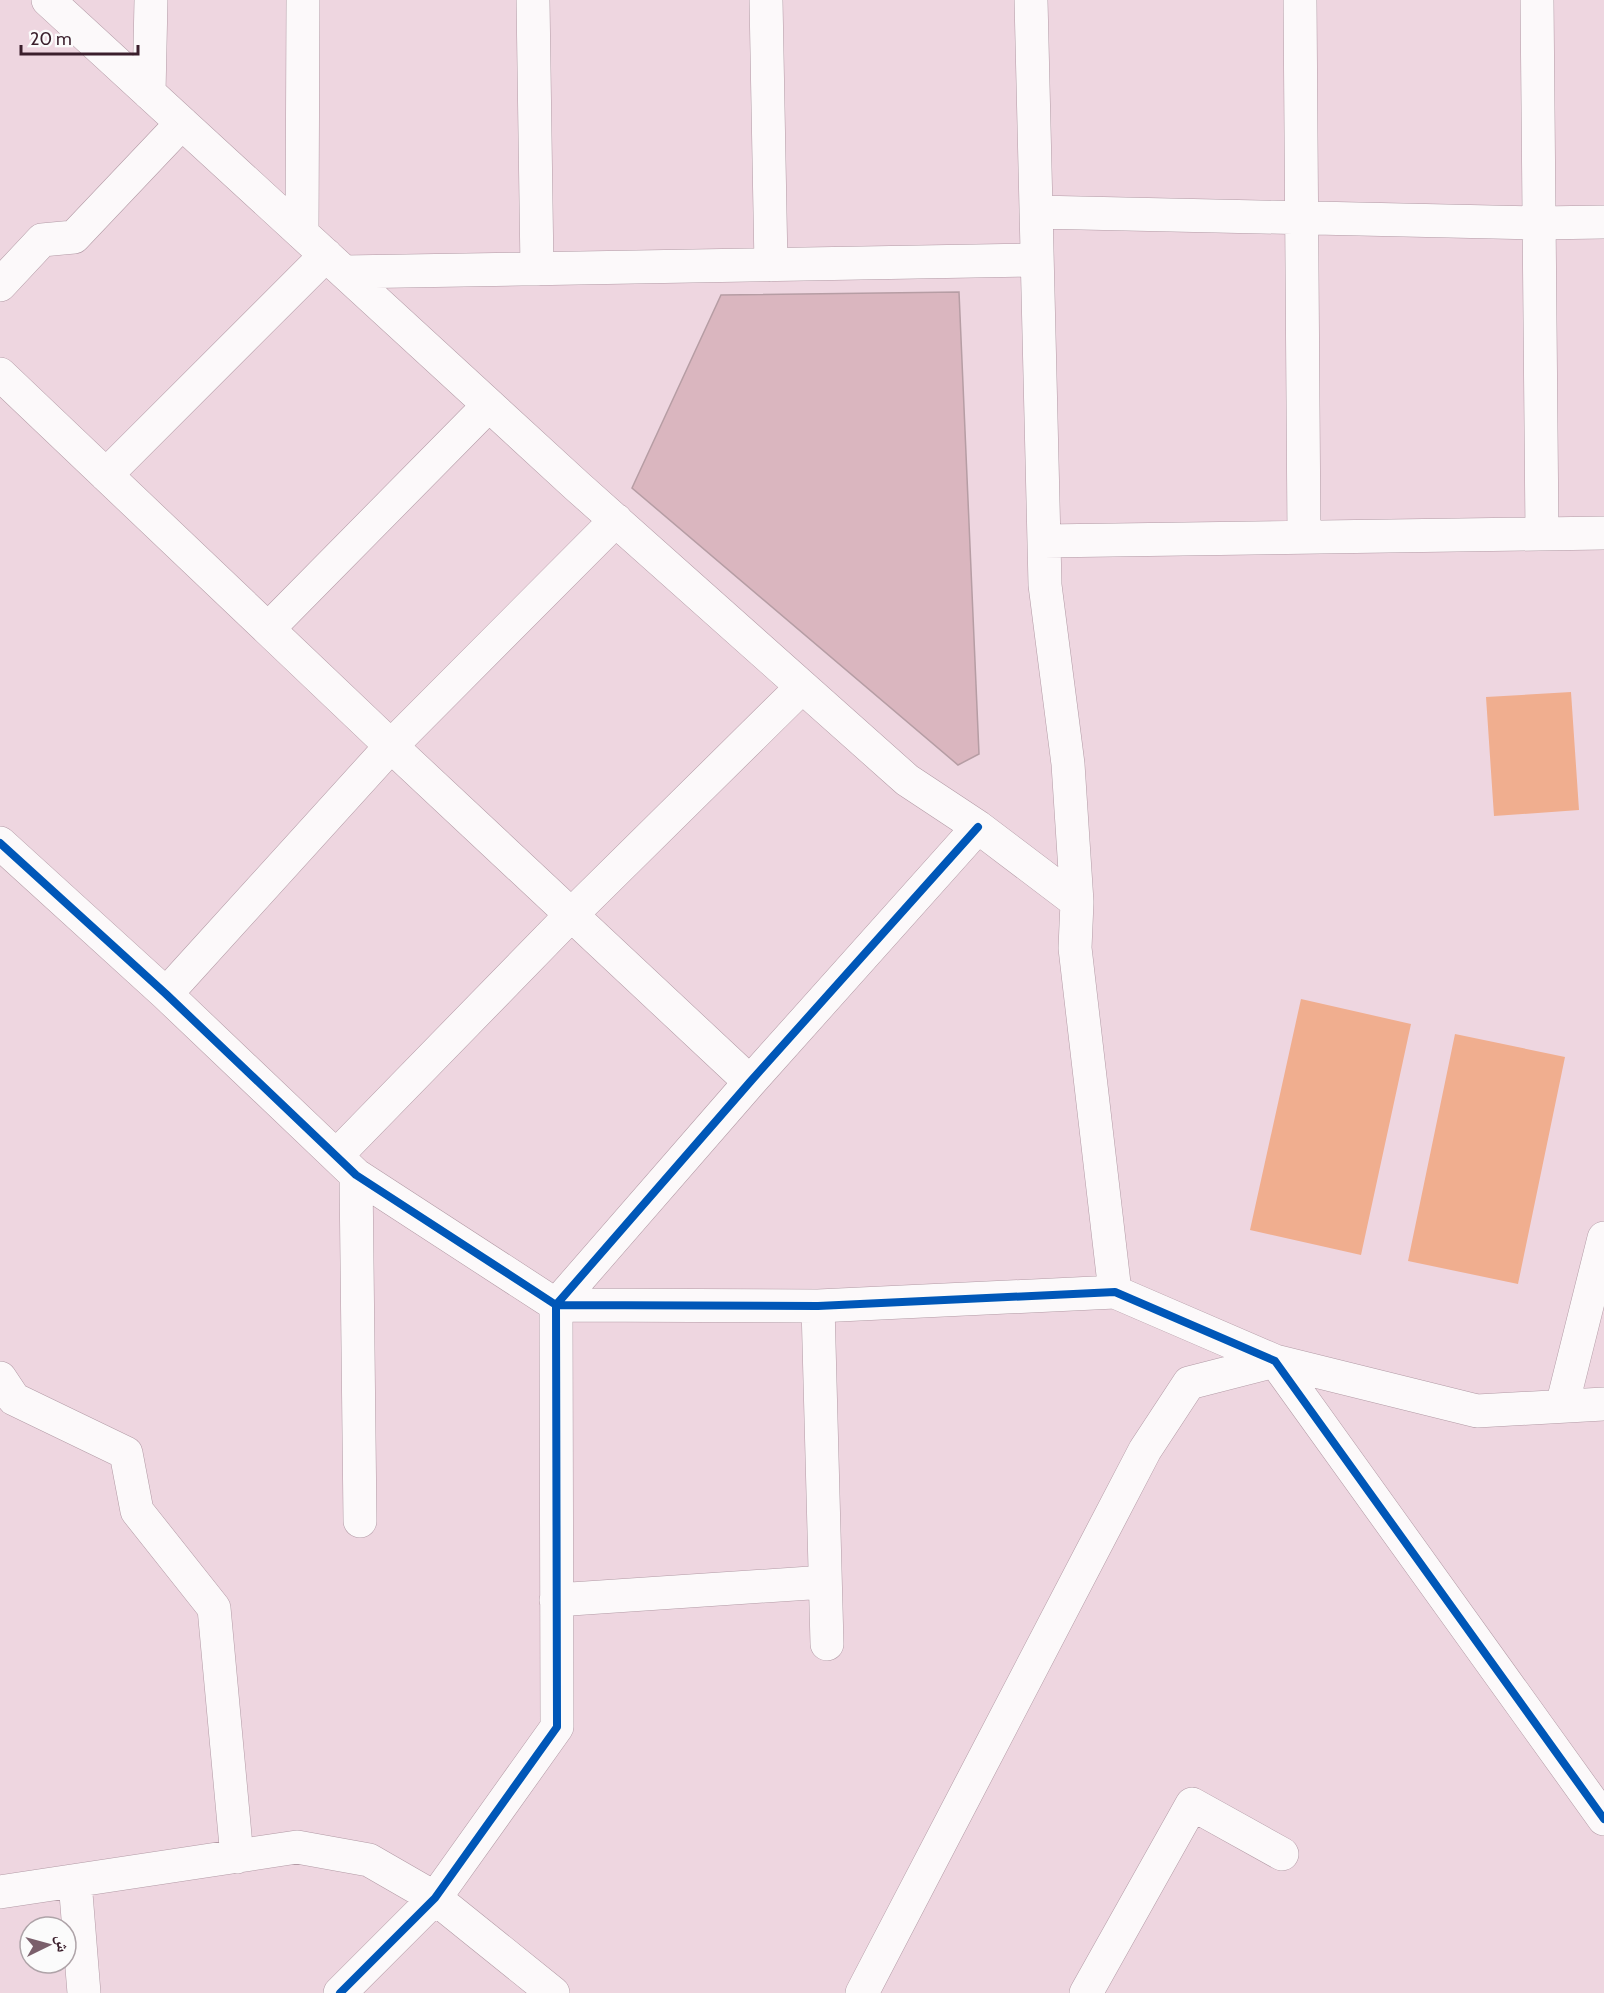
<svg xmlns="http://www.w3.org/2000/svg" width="1604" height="1993" viewBox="0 0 1604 1993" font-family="Cabin,'Noto Naskh Arabic',sans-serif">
<rect width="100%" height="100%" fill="#eed6e0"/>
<path fill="#f0ae8f" d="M1571,692L1579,810L1494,816L1486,697Z
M1301,999L1411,1024L1361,1255L1250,1230Z
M1455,1034L1565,1057L1518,1284L1408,1261Z"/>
<path fill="#dab6bf" stroke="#b69da4" stroke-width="1.5" d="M959,292L979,754L958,765L632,488L721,295Z"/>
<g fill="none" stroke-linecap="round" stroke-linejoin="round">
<g stroke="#b29aa5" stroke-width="34">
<path id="minor" d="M48,0L577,486L907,780L978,827L1077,902
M533,0L537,269
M766,0L771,265
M1031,0L1045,585L1068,764L1077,902L1075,948L1115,1292
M1300,0L1304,537
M1537,0L1542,534
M149,93L151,0
M1036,212L1539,223L1604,222
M302,233L303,0
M345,272L1037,260
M0,285L42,240L74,237L182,123
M0,374L391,746L750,1082
M106,475L326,255
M1044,541L1604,533
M268,629L489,405
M0,843L166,994L356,1175L556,1305L818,1306L1115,1292L1275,1361L1604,1819
M166,994L391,746L616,520
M337,1155L571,915L802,687
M356,1175L360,1521
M818,1306L827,1644
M0,1378L14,1399L126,1453L137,1511L214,1608L237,1857
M1562,1406L1604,1238
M556,1600L825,1582
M75,1881L84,1993
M0,1892L297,1847L369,1860L435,1898L553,1993
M340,1993L435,1898L557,1727L556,1305L750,1082L978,827
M862,1993L1145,1450L1189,1383L1275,1361L1477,1411L1604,1404
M1086,1993L1192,1804L1282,1854"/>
</g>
<use href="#minor" stroke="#fcf9fa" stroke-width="33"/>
<g stroke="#fbfbfb" stroke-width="11">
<path id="cycleway" d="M0,843L166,994L356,1175L556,1305L818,1306L1115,1292L1275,1361L1604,1819
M340,1993L435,1898L557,1727L556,1305L750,1082L978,827"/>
</g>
<use href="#cycleway" stroke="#0057b8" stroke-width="8"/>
</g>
<g transform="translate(48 1945) rotate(85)"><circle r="28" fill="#fbfbfb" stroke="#aea3a8" stroke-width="1.5"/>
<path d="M0-4.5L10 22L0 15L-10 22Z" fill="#7a5f6b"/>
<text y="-9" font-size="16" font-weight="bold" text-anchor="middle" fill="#3b1f2c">ش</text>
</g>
<path d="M21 45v9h117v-9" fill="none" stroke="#3b1f2c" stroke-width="3"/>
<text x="30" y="45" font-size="18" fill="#3b1f2c" stroke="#fbfbfb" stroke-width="4.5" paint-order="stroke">20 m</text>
</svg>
